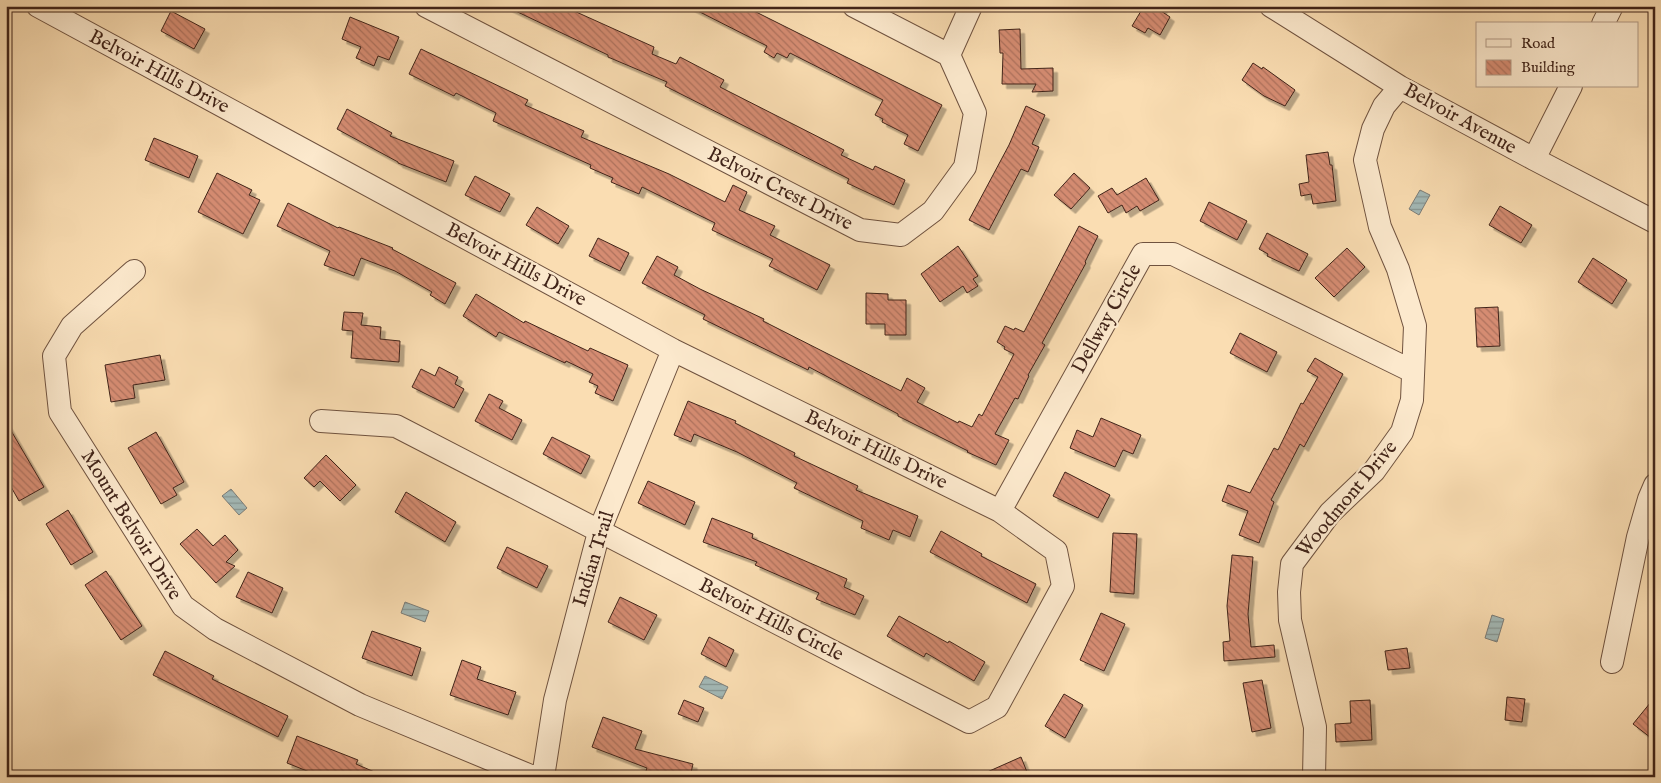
<svg xmlns="http://www.w3.org/2000/svg" width="1661" height="783" viewBox="0 0 1661 783" font-family="'IM FELL English',serif">
<defs>
<pattern id="water-rules" width="6" height="5" patternUnits="userSpaceOnUse" patternTransform="scale(1.25)"><rect width="6" height="5" fill="#a3b9b7"/><path d="M0 2.5h6" fill="none" stroke="#869694"/></pattern>
<pattern id="building-back-hatch" width="6" height="6" patternUnits="userSpaceOnUse" patternTransform="scale(1.25)"><rect width="6" height="6" fill="#d58c72"/><path d="M-1 5l2 2M0 0l6 6M5-1l2 2" fill="none" stroke="#ae725d"/></pattern>
<filter id="shadow"><feDropShadow dx="4.5" dy="4.5" stdDeviation="0" flood-color="#0004"/></filter>
</defs>
<rect width="100%" height="100%" fill="#faddb2"/>
<filter id="stains"><feTurbulence type="fractalNoise" baseFrequency=".004" numOctaves="4"/><feColorMatrix values="0 0 0 0 .2 0 0 0 0 .09 0 0 0 0 .02 0 0 0 .5 -.17"/></filter>
<radialGradient id="worn" r=".72"><stop offset=".6" stop-color="#630" stop-opacity="0"/><stop offset="1" stop-color="#630" stop-opacity=".3"/></radialGradient>
<path fill="url(#water-rules)" stroke="#7c7d78" d="M1420,190L1430,195L1419,215L1409,209Z
M231,489L247,508L239,515L222,496Z
M405,602L429,611L425,622L401,613Z
M1492,615L1504,619L1497,642L1485,638Z
M705,676L728,687L722,699L699,687Z"/>
<g fill="none" stroke-linecap="round" stroke-linejoin="round">
<path stroke="#7c7d78" stroke-width="4.5" d="M6,10L12,6"/>
</g>
<path fill="url(#building-back-hatch)" stroke="#412419" filter="url(#shadow)" d="M505,6H563L654,47L652,54L676,64L680,57L724,80L720,87L844,150L841,155L873,170L875,166L905,180L894,205L847,183L849,179L665,86L667,82L608,57V55Z
M688,6H744L942,105L918,151L904,144L908,135L882,122L883,119L875,115L883,100L790,53L787,58L777,53L774,58L764,52L767,46Z
M1144,6H1164L1161,11L1170,17L1160,35L1148,28L1145,33L1132,26Z
M171,11L205,29L194,49L161,31Z
M350,17L399,37L389,60L378,56L374,66L356,58L361,47L342,39Z
M1020,29L1021,69L1053,68V91L1032,92L1036,84H1002L1003,53H1000L999,30Z
M421,49L528,100L525,105L584,131L581,137L669,174L725,202L733,185L747,192L739,210L775,226L770,235L830,265L817,290L769,266L773,259L712,230L715,223L642,187L639,194L611,182L613,178L590,168L591,165L493,121L496,113L456,93L454,96L409,74Z
M1253,63L1262,69L1263,67L1295,90L1285,106L1264,96L1242,80Z
M1026,106L1045,115L1032,144L1039,147L1028,172L1021,169L989,230L969,220L1009,145Z
M347,109L392,133L390,136L454,161L446,182L398,163V162L337,129Z
M154,138L198,156L189,178L145,160Z
M1328,152L1330,165H1332L1336,201L1313,204L1311,194L1301,196L1299,184L1309,182L1306,155Z
M217,173L252,190L249,195L260,200L243,234L198,212Z
M1074,173L1090,188L1071,209L1054,195Z
M475,176L510,194L500,212L465,195Z
M1146,178L1159,200L1140,211L1137,206L1126,213L1122,205L1108,213L1098,196L1112,188L1117,195Z
M1209,202L1247,221L1237,240L1200,221Z
M288,203L338,228L339,227L393,248L392,249L456,283L445,304L430,295L432,292L395,271L361,258L354,276L324,265L330,251L277,226Z
M1500,206L1532,225L1521,243L1489,225Z
M537,207L569,226L558,244L526,225Z
M1079,226L1098,236L1085,262L1086,263L1042,343L1045,345L1028,375L1029,376L1018,399L1015,398L995,434L1009,440L996,465L967,452L968,451L898,416V414L809,367L808,370L703,319L705,315L642,283L657,256L678,267L674,275L700,289L764,319L763,321L901,391L907,378L925,388L917,402L958,423L959,421L972,427L979,414L982,416L1014,354L1004,349L1005,347L997,342L1005,326L1014,330L1015,328L1024,332Z
M1267,233L1308,254L1299,271L1267,256L1268,254L1259,249Z
M598,238L629,253L620,271L589,256Z
M958,246L978,276L973,279L978,286L967,293L963,286L940,302L921,274Z
M1347,248L1365,267L1334,297L1315,278Z
M1593,258L1627,280L1612,304L1578,282Z
M866,293L888,294V300H906V335H885V324H866Z
M476,294L524,323L525,321L588,351L590,348L628,365L613,401L595,393L598,386L589,382L593,374L566,361L565,363L499,332L496,337L463,316Z
M1498,307L1500,346L1477,347L1475,308Z
M344,312L363,313L361,325L381,327L380,339L400,341L399,362L351,358L353,331L342,330Z
M1240,333L1277,352L1267,372L1230,353Z
M160,355L165,380L133,385L135,398L111,402L105,365Z
M1315,358L1343,374L1304,447L1300,444L1271,500L1274,502L1259,543L1239,535L1248,511L1222,501L1228,485L1250,493L1274,448L1278,450L1301,403L1303,404L1318,377L1307,371Z
M439,367L458,377L455,384L464,389L454,408L412,387L421,369L435,376Z
M489,394L503,401L499,408L522,420L512,440L475,421Z
M688,401L736,421L735,423L795,453L794,456L858,486L856,490L918,516L910,537L893,530L889,540L861,528L863,521L794,488L797,483L737,452L694,434L691,442L674,435Z
M1101,418L1141,435L1133,454L1123,450L1115,467L1070,448L1077,430L1093,437Z
M6,422L44,487L19,501L6,478Z
M156,432L184,482L173,488L177,495L161,504L128,448Z
M552,437L590,456L581,474L543,454Z
M326,455L356,485L340,501L320,481L314,487L304,478Z
M1065,472L1110,495L1098,518L1053,496Z
M648,481L695,502L685,525L638,503Z
M406,492L456,522L445,542L395,512Z
M68,510L93,552L71,565L46,524Z
M712,518L753,534L752,538L847,579L844,587L864,596L855,615L816,599L819,593L755,565L757,562L703,542Z
M197,529L213,546L225,535L238,550L226,562L235,566L216,583L180,544Z
M941,531L982,554L981,556L1036,584L1027,603L930,552Z
M1113,533L1137,534L1134,594L1110,592Z
M507,547L548,566L537,588L497,568Z
M1232,555L1253,557L1248,614L1251,647L1274,645L1275,657L1224,661L1223,642L1230,641L1227,606Z
M106,571L142,626L121,640L85,585Z
M248,572L283,588L272,613L236,597Z
M620,597L657,615L644,640L608,622Z
M1101,613L1125,624L1104,671L1080,660Z
M899,616L948,643L949,641L985,662L974,681L926,653L924,657L887,636Z
M372,631L421,648L412,676L362,658Z
M709,637L734,650L726,667L701,654Z
M1407,648L1410,668L1388,670L1385,651Z
M165,651L214,676L212,679L288,716L278,737L153,675Z
M462,660L481,667L477,679L516,692L508,715L450,695Z
M1262,680L1271,728L1252,732L1243,683Z
M1064,694L1083,705L1065,738L1045,726Z
M1507,697L1525,699L1522,722L1505,720Z
M1655,697V741L1633,724Z
M684,700L704,708L698,722L678,714Z
M1370,700L1372,740L1336,742L1335,724L1351,723L1350,701Z
M603,717L642,731L635,749L693,764L690,777H644L647,768L592,747Z
M297,736L358,760L356,764L386,777H322L287,763Z
M1021,757L1029,777H976Z"/>
<g fill="none" stroke-linecap="round" stroke-linejoin="round">
<g stroke="#6f523f" stroke-width="24">
<path id="minor" d="M38,6L673,350L1000,511L1056,551L1063,586L997,707L969,722L396,426L321,421
M426,6L860,230L901,235L933,211L965,167L975,113L949,55L971,6
M854,6L949,55
M1271,6L1400,87L1534,159L1655,222
M1603,24L1612,6
M1534,159L1571,86
M134,271L72,326L54,356L60,412L183,606L215,629L360,705L533,777
M1000,511L1143,254H1173L1412,371
M1612,662L1638,537L1649,499L1655,485
M543,777L555,700L599,532L673,350
M1314,777L1315,727L1290,620L1289,592L1292,564L1330,513L1374,471L1402,432L1412,400L1415,326L1398,269L1380,227L1365,160L1373,129L1384,106L1400,87"/>
</g>
<use href="#minor" stroke="#fce9cd" stroke-width="22"/>
</g>
<g text-anchor="middle" dominant-baseline="central" stroke-width="4.5" stroke-linejoin="round" paint-order="stroke">
<g font-size="20" fill="#412419" stroke="#fce9cd">
<text transform="translate(159 72) rotate(28)">Belvoir Hills Drive</text>
<text transform="translate(1460 119) rotate(29)">Belvoir Avenue</text>
<text transform="translate(780 189) rotate(27)">Belvoir Crest Drive</text>
<text transform="translate(516 265) rotate(28)">Belvoir Hills Drive</text>
<text transform="translate(1107 319) rotate(-61)">Dellway Circle</text>
<text transform="translate(876 450) rotate(26)">Belvoir Hills Drive</text>
<text transform="translate(1347 499) rotate(-50)">Woodmont Drive</text>
<text transform="translate(131 525) rotate(58)">Mount Belvoir Drive</text>
<text transform="translate(594 559) rotate(-73)">Indian Trail</text>
<text transform="translate(771 620) rotate(27)">Belvoir Hills Circle</text>
</g>
</g>
<rect width="1661" height="783" fill="none" stroke="#faddb2" stroke-width="25"/>
<rect x="8" y="8" width="1646" height="768" fill="none" stroke="#412419" stroke-width="2.5"/>
<rect x="12" y="12" width="1636" height="758" fill="none" stroke="#412419"/>
<rect x="1476" y="22" width="162" height="65" fill="#fce9cd" stroke="#b19a85"/>
<rect x="1486" y="39" width="25" height="8" fill="#fce9cd" stroke="#b19a85"/>
<text x="1521" y="48" font-size="15" fill="#412419">Road</text>
<rect x="1486" y="60" width="25" height="15" fill="url(#building-back-hatch)" stroke="#b19a85"/>
<text x="1521" y="72" font-size="15" fill="#412419">Building</text>
<rect width="100%" height="100%" filter="url(#stains)"/>
<rect width="100%" height="100%" fill="url(#worn)"/>
</svg>
